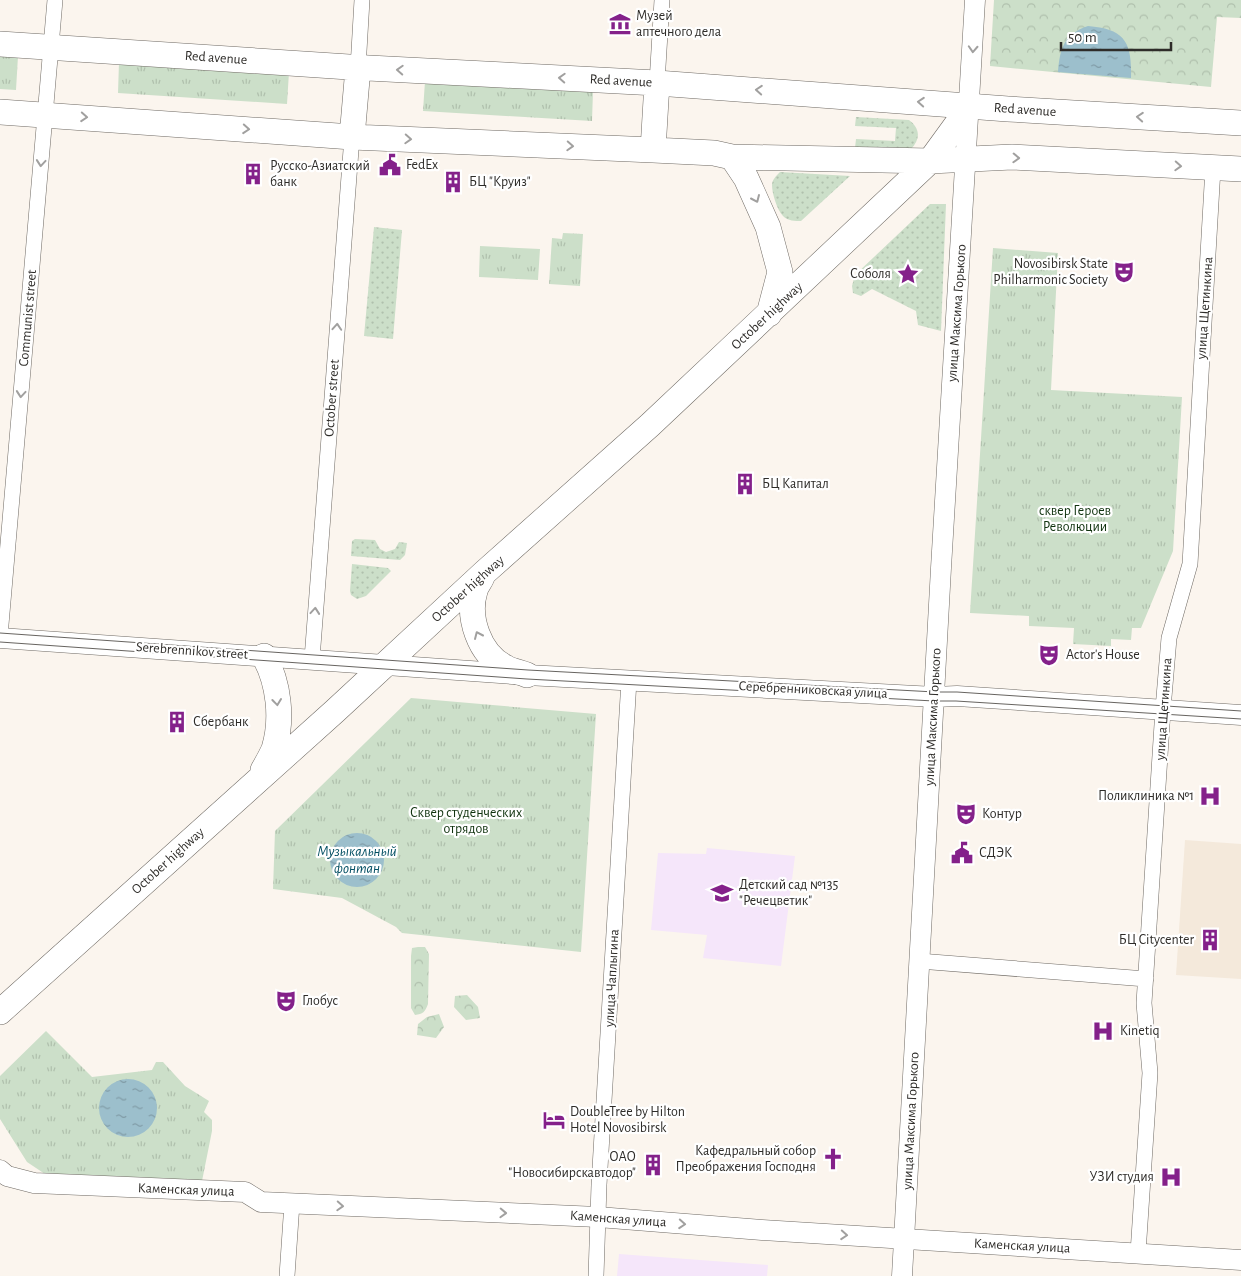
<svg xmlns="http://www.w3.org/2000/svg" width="1241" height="1276" viewBox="0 0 1241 1276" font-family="'Alegreya Sans',sans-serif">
<defs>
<pattern id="grass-dots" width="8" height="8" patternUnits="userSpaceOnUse" patternTransform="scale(1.25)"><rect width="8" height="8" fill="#ccdfc9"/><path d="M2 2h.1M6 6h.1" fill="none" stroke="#b0c0ad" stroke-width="1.8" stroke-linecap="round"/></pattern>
<pattern id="forest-crowns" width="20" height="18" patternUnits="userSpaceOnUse" patternTransform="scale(1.25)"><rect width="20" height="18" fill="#ccdfc9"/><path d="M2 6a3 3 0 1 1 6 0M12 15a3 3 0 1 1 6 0" fill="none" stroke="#b0c0ad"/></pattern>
<pattern id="park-tufts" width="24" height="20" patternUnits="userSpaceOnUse" patternTransform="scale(1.25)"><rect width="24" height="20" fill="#ccdfc9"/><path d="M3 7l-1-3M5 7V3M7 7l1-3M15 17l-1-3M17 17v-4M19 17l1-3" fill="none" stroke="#b0c0ad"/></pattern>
<pattern id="water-ripples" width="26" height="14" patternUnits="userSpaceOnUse" patternTransform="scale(1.25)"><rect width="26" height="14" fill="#9cbfcc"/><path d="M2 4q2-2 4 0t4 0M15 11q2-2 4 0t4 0" fill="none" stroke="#809ba6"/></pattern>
</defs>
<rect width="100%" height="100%" fill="#fbf5ee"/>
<path fill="#f4e9db" d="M1185,840L1241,844V979L1176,975Z"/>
<path fill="#f5e6fa" d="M707,848L795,856L781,966L703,958L707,935L651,930L658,853L706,854Z
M619,1254L768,1265L767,1276H617Z"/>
<path fill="url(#grass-dots)" d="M856,117L909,120C920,128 921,139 911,149L855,148L856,139L895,141L896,128L855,126Z
M780,172L850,176L801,221C795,221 788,221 783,216C777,210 772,193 772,185C772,180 776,176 780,172Z
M930,204H946L941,331L918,325L916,311L872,289L861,296L853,293L852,286L855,275Z
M374,227L402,230L393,339L364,336Z
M355,539L375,540L380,549L386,552L395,549L399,542L407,543L405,555L400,560L351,556L352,541Z
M352,564L388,568L391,571L366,596L357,599L351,595L350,591Z"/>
<path fill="url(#forest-crowns)" d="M994,0H1241V18L1217,17L1211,87L990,66Z
M418,947H425L429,954L428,1004C425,1012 423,1014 415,1015L411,1008V956L412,948Z
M467,995L478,1007L480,1018L466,1020L454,1007L455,996Z
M439,1014L444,1027L436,1038L417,1035L418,1024L427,1017Z"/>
<path fill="url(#park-tufts)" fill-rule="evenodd" d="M0,55L18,56L16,90L0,89Z
M119,62L289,72L287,104L118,93Z
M425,81L593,91L592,121L423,111Z
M563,233L583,234L580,286L549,284L552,238L562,239Z
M480,246L540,249L538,280L479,277Z
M993,248L1058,253L1051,390L1182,397L1173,551L1141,628H1132L1131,640L1111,639V646L1073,644L1074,628L1029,626V616L970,613Z
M411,698L596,714L581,952L402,933L396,927L342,898L273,889L275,831Z
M46,1031L92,1077L152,1070L156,1062H163L185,1086L209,1101L204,1112L212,1120V1131L202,1181L57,1182L27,1162L0,1119V1076ZM151,1091C157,1103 156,1109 150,1120C142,1136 135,1138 118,1135Z"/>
<path fill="url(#water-ripples)" d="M1088,26C1125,29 1132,42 1131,78L1058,72C1060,48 1064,34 1088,26Z
M330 860a27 27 0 1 1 54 0a27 27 0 1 1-54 0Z
M99 1108a29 29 0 1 1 58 0a29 29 0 1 1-58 0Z"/>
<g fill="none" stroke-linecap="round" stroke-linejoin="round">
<g stroke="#6f6a64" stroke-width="16">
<path id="minor" d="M358,68L362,0
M657,83L662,0
M0,636L55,0
M312,659L352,137
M919,961L1146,979
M1138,1253L1150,1073L1144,1003L1163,709L1169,638L1190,564L1213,168
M287,1276L292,1203
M596,1276L599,1185L629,680"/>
</g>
<g stroke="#6f6a64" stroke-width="21">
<path id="tertiary" d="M0,638L527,675L935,697L957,696L1241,715
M0,1170L7,1176L34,1183L245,1192L261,1202L598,1217L762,1230L1241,1260
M902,1276L941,568L975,0"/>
</g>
<g stroke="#6f6a64" stroke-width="26">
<path id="primary" d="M0,44L349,67L657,83L1008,109L1241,123
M0,112L352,137L653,150L714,153L732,157L930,161L1012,157L1241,169
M352,137L358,68
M653,150L657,83
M732,157L746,178L768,227L780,272L769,314
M482,577C480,582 476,586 475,591C467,617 479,654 505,667C511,671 520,672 527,675
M263,770C267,763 271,756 274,749C283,719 279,683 264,656
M0,1012L335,711L485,572L650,425L930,161L970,106"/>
</g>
<use href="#minor" stroke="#fff" stroke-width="15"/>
<use href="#tertiary" stroke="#fff" stroke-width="20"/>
<use href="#primary" stroke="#fff" stroke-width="25"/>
<path stroke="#676460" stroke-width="1" d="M0,633L528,670L935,692H957L1241,711
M0,642L527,679L934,701H956L1241,719"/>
</g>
<defs><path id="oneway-chevron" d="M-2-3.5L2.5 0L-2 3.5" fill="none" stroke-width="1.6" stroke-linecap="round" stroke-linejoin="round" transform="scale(1.25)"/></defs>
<g stroke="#a1a09f">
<use href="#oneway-chevron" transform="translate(973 49) rotate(93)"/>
<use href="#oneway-chevron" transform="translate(400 70) rotate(-177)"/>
<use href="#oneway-chevron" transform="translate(562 78) rotate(-177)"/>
<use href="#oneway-chevron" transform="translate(759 90) rotate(-176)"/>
<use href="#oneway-chevron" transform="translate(921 102) rotate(-176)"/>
<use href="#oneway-chevron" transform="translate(84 117) rotate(4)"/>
<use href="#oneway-chevron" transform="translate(1140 117) rotate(-176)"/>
<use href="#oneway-chevron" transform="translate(246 129) rotate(4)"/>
<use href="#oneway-chevron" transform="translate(408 139) rotate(3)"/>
<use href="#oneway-chevron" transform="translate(570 146) rotate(3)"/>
<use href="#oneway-chevron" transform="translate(1016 158) rotate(2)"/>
<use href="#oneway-chevron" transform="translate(41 163) rotate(95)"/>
<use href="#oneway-chevron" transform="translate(1178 166) rotate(3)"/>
<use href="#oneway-chevron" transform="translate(756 199) rotate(66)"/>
<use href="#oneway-chevron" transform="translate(337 327) rotate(-86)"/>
<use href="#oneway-chevron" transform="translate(21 394) rotate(95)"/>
<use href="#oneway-chevron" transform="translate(315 611) rotate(-85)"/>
<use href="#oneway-chevron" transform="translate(478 635) rotate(-114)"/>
<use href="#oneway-chevron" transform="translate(277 702) rotate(83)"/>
<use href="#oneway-chevron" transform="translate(340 1206) rotate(3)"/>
<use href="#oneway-chevron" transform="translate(503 1213) rotate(2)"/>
<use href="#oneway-chevron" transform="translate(682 1224) rotate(4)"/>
<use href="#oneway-chevron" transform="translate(844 1235) rotate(4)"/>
</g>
<defs>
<g id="museum-bare" transform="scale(1.725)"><path d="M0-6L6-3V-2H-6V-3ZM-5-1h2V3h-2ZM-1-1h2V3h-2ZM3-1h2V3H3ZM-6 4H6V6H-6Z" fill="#84218a" stroke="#fff" stroke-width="2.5" paint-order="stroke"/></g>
<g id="civic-bare" transform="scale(1.725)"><path d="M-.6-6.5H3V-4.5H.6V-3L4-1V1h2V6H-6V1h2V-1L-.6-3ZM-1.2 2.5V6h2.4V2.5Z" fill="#84218a" stroke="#fff" stroke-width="2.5" paint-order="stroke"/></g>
<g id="building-bare" transform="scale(1.725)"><path d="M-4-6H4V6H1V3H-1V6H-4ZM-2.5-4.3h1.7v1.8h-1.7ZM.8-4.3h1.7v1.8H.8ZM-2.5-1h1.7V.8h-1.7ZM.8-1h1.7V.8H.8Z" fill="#84218a" stroke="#fff" stroke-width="2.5" paint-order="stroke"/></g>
<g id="theatre-bare" transform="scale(1.725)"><path d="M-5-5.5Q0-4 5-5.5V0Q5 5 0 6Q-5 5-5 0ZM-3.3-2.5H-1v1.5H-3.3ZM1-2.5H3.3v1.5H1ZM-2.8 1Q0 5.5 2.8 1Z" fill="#84218a" stroke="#fff" stroke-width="2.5" paint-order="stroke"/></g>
<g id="sight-bare" transform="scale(1.725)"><path d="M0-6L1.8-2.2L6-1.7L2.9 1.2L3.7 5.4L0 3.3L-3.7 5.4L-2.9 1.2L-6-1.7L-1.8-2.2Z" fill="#84218a" stroke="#fff" stroke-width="2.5" paint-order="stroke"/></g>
<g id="hospital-bare" transform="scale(1.725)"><path d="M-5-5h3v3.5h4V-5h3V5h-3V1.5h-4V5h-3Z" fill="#84218a" stroke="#fff" stroke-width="2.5" paint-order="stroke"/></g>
<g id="school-bare" transform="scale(1.725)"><path d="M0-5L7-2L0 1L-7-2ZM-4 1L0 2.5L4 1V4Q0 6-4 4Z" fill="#84218a" stroke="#fff" stroke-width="2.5" paint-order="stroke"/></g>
<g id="hotel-bare" transform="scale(1.725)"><path d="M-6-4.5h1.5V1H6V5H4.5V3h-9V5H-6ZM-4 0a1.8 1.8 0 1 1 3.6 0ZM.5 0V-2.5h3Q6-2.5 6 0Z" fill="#84218a" stroke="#fff" stroke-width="2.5" paint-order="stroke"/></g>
<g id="church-bare" transform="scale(1.725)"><path d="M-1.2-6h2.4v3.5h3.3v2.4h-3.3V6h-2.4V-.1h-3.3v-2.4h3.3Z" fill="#84218a" stroke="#fff" stroke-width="2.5" paint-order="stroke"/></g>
</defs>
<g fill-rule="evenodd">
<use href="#museum-bare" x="620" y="24"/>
<use href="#civic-bare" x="390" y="165"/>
<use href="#building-bare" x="253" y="174"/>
<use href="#building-bare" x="453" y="182"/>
<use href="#theatre-bare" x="1124" y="272"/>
<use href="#sight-bare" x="908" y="274"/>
<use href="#building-bare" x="745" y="484"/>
<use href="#theatre-bare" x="1049" y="655"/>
<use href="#building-bare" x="177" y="722"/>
<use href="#hospital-bare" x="1210" y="796"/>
<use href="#theatre-bare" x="966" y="814"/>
<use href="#civic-bare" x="962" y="853"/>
<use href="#school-bare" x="722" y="893"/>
<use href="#building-bare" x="1210" y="940"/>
<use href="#theatre-bare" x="286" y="1001"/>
<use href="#hospital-bare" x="1103" y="1031"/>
<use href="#hotel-bare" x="554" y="1120"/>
<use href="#church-bare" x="833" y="1159"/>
<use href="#building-bare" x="653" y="1165"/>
<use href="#hospital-bare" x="1171" y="1177"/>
</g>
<g text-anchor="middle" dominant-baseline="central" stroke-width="4.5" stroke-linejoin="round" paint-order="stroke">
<g font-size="14" fill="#2e2c29" stroke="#fff" text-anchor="start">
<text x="636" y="16">Музей<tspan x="636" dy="16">аптечного дела</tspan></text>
<text x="406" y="165">FedEx</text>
<text x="270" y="166">Русско-Азиатский<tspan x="270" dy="16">банк</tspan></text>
<text x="469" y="182">БЦ "Круиз"</text>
<text x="1108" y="264" text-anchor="end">Novosibirsk State<tspan x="1108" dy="16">Philharmonic Society</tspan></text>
<text x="891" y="274" text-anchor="end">Соболя</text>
<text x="762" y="484">БЦ Капитал</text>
<text x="1066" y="655">Actor's House</text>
<text x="193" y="722">Сбербанк</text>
<text x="1194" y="796" text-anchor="end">Поликлиника №1</text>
<text x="982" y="814">Контур</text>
<text x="979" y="853">СДЭК</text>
<text x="739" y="885">Детский сад №135<tspan x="739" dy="16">"Речецветик"</tspan></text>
<text x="1194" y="940" text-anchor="end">БЦ Citycenter</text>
<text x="302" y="1001">Глобус</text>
<text x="1120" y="1031">Kinetiq</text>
<text x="570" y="1112">DoubleTree by Hilton<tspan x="570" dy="16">Hotel Novosibirsk</tspan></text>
<text x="816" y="1151" text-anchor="end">Кафедральный собор<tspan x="816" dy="16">Преображения Господня</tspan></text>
<text x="636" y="1157" text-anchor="end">ОАО<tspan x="636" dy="16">"Новосибирскавтодор"</tspan></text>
<text x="1154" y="1177" text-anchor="end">УЗИ студия</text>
</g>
<g font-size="14" fill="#2e2c29" stroke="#fff">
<text transform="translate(216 58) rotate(4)">Red avenue</text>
<text transform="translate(621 81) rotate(3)">Red avenue</text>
<text transform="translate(1025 110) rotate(4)">Red avenue</text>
<text transform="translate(1205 308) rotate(-86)">улица Щетинкина</text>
<text transform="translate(957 313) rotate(-86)">улица Максима Горького</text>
<text transform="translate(767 316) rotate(-43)">October highway</text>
<text transform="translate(28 318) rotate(-85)">Communist street</text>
<text transform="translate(332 398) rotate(-86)">October street</text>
<text transform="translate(468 589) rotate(-42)">October highway</text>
<text transform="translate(192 651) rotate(4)">Serebrennikov street</text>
<text transform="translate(813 690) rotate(3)">Серебренниковская улица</text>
<text transform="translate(1164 709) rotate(-86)">улица Щетинкина</text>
<text transform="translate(933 717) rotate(-87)">улица Максима Горького</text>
<text transform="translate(168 861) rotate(-42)">October highway</text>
<text transform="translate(612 978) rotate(-87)">улица Чаплыгина</text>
<text transform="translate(911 1121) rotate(-87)">улица Максима Горького</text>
<text transform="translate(186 1190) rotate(2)">Каменская улица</text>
<text transform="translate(618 1219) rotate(4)">Каменская улица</text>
<text transform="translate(1022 1246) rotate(3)">Каменская улица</text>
</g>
<g font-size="14" fill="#11330f" stroke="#fff">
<text x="1075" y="511">сквер Героев<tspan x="1075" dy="16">Революции</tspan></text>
<text x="466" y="813">Сквер студенческих<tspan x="466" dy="16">отрядов</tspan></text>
</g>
<g font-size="15" font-style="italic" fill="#024e62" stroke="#fff">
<text x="357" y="851">Музыкальный<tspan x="357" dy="17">фонтан</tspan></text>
</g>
</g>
<path d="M1061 42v8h110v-8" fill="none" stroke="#2e2c29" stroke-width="2.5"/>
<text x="1068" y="42" font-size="15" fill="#2e2c29" stroke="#ffffff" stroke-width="4" paint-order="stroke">50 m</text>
</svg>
